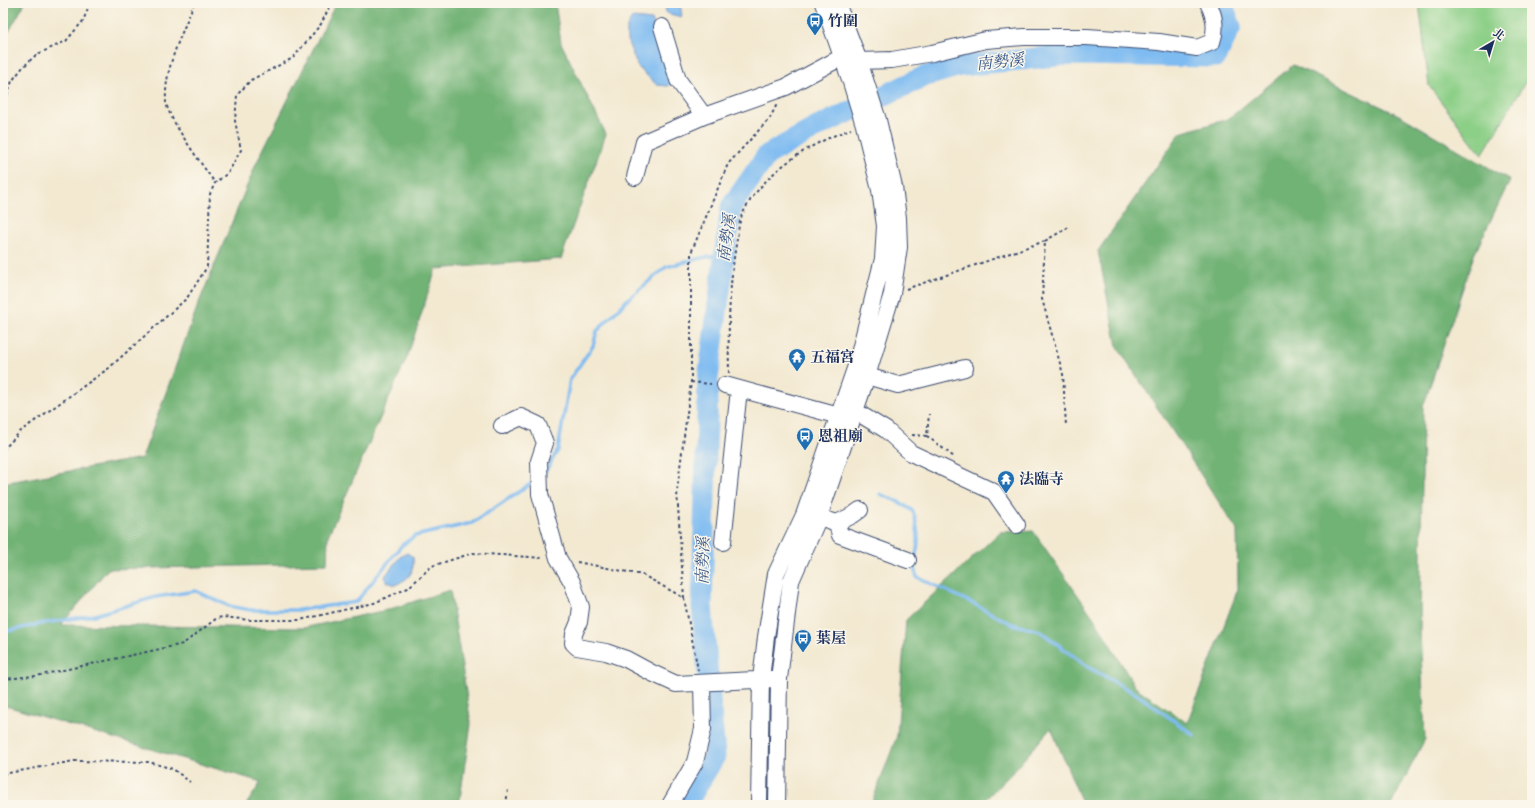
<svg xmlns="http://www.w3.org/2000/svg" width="1535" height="808" viewBox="0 0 1535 808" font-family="Alegreya,'Noto Serif TC',serif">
<rect width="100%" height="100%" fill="#fbf7ec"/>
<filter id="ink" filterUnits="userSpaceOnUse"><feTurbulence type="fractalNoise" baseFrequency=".025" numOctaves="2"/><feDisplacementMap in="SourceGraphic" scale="8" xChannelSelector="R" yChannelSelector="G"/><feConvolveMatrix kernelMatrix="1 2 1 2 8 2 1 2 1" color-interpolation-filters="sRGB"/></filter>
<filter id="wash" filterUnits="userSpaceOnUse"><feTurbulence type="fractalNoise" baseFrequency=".012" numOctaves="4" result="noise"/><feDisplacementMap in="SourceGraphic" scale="16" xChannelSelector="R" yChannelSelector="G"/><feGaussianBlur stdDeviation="0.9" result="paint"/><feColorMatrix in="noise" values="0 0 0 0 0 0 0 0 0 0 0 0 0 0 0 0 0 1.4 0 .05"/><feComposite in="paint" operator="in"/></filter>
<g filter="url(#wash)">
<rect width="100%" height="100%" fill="#f3e9d1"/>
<path fill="#8ccf87" stroke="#547f72" d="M1419,3H1532V71L1482,155L1429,86Z"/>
<path fill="#71b274" stroke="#467069" d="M3,3H25L3,42Z
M336,3H555L561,43L606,134L561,259L436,269L408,355L328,536L327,564L108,569L61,625L303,628L387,610L450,590L471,724L459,805H246L261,782L3,705V483L142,458L198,305L256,164Z
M1293,65L1401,116L1510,180L1474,255L1423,407L1420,630L1425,739L1391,805H1083L1051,728L1011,774L980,805H871L897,736L906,620L1000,532L1033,531L1098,624L1135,687L1187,723L1238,589L1237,530L1117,346L1098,251L1180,133L1228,119Z"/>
<path fill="#7ebbf1" stroke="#4c75a8" d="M665,3H680L682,17L666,13Z
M632,18L652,20L671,71L673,83L668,86L657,85L638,67L627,40V27Z
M407,553L413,557C414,574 410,578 395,585L386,581L385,576L400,557Z"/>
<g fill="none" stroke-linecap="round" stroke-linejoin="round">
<path stroke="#7ebbf1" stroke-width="3.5" d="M545,472L558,450L570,379L593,346L597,331L628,299L666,267L701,258L724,255
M880,494L901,503L913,511C916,521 918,530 918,540C918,552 911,566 917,577L966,600L1012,624L1040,631L1088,667L1138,695L1194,735
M3,632L45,623L95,615L156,597L196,591L229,606L250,610H299L356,602L402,545L415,536L472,523L535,481"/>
<path stroke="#7ebbf1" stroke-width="21" d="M686,805L715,756L702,606L708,379L731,207L767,155L817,127L923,77L960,66L1066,55L1216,57L1231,27L1222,3"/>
</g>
</g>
<g filter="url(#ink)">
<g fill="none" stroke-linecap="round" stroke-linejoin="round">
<g stroke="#3b4b6f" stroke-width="18">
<path id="minor" d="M662,27L678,80L704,116L786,87L842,57L859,61L892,60L932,53L986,40L1024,37H1087L1159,42L1197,48L1212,42C1217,28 1215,16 1208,3
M635,177L644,142L704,116
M867,376L898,385L965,368
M725,385L839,416L855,411L886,430L911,453L994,492L1017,525
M502,426L521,417L538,425L545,443L539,461L540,494L558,558L572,582L581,607L579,622L574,634L573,643L577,647L606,652L626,659L652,673L676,684L772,679
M808,516L819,517L837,523L840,535L908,560
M837,523L853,515L860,510
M723,542L739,389
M670,805L695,762L703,729L702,683
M759,805L761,679L766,637L776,574L804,515L856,366L883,259L885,226L880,190L864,125L850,79L823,3
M777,805L779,679L791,581L819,517L867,376L892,294L899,247L898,218L894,187L878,120L859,61L837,3"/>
</g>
<path stroke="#3b4b6f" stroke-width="2" stroke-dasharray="3 3" stroke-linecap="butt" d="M194,3C182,35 164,67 166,102C168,119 204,167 215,183
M3,107L12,81L23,67L36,55L66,41L83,21L90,3
M1045,241L1069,227
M906,289L1045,241L1042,299L1063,374L1066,426
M729,373C728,328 729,283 737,239C738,232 739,222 742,215C762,173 808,144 851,129
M691,382L711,384
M912,435L927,436L929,414
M927,436L954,457
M3,450L22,430L109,368L187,298L207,267L210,194L215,183L228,173L241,150L235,121L237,95L251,80L293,58L321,24L330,6V3
M577,562L643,575L684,598L698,670
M684,598L677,491L691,382V253L728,164L770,118L777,104
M3,679L36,676L183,644L217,618L223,617L250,620H300L374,603L408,588L432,566L473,553L543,558
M3,774L74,761L149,762L173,769L190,782
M506,805L508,789"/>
<use href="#minor" stroke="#fff" stroke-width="16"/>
</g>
</g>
<defs>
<g id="bus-pin" transform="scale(0.9)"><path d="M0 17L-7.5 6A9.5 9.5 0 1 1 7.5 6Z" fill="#1f6fb2" stroke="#fbf7ec"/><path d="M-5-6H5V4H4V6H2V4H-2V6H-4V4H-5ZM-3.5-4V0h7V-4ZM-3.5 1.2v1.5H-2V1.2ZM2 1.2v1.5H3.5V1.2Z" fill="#fff"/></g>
<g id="temple-pin" transform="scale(0.9)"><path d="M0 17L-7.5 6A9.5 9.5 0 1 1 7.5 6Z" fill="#1f6fb2" stroke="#fbf7ec"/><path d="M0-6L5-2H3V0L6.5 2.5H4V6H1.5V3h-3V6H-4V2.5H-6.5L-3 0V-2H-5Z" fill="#fff"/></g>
</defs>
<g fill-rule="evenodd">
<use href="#bus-pin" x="815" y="21"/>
<use href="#temple-pin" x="797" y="357"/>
<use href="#bus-pin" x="805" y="436"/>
<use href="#temple-pin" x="1006" y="479"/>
<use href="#bus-pin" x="803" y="638"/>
</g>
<g text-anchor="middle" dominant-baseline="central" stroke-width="3" stroke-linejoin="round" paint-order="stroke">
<g font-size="15" font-weight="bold" fill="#1b2f5e" stroke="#fbf7ec" text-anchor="start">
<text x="828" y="21">竹圍</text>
<text x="810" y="357">五福宮</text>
<text x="818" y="436">恩祖廟</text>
<text x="1019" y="479">法臨寺</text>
<text x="816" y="638">葉屋</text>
</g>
<g font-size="16" font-style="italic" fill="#39598a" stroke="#fbf7ec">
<text transform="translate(1000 62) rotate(-6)">南勢溪</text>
<text transform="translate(727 238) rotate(-82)">南勢溪</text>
<text transform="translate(703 561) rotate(-89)">南勢溪</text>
</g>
</g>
<rect width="1535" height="808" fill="none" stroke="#fbf7ec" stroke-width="16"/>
<g transform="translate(1493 42) rotate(38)" stroke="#fbf7ec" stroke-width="3" paint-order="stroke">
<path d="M0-3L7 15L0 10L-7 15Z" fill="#1b2f5e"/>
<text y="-6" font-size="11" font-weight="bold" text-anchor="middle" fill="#1b2f5e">北</text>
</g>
</svg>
